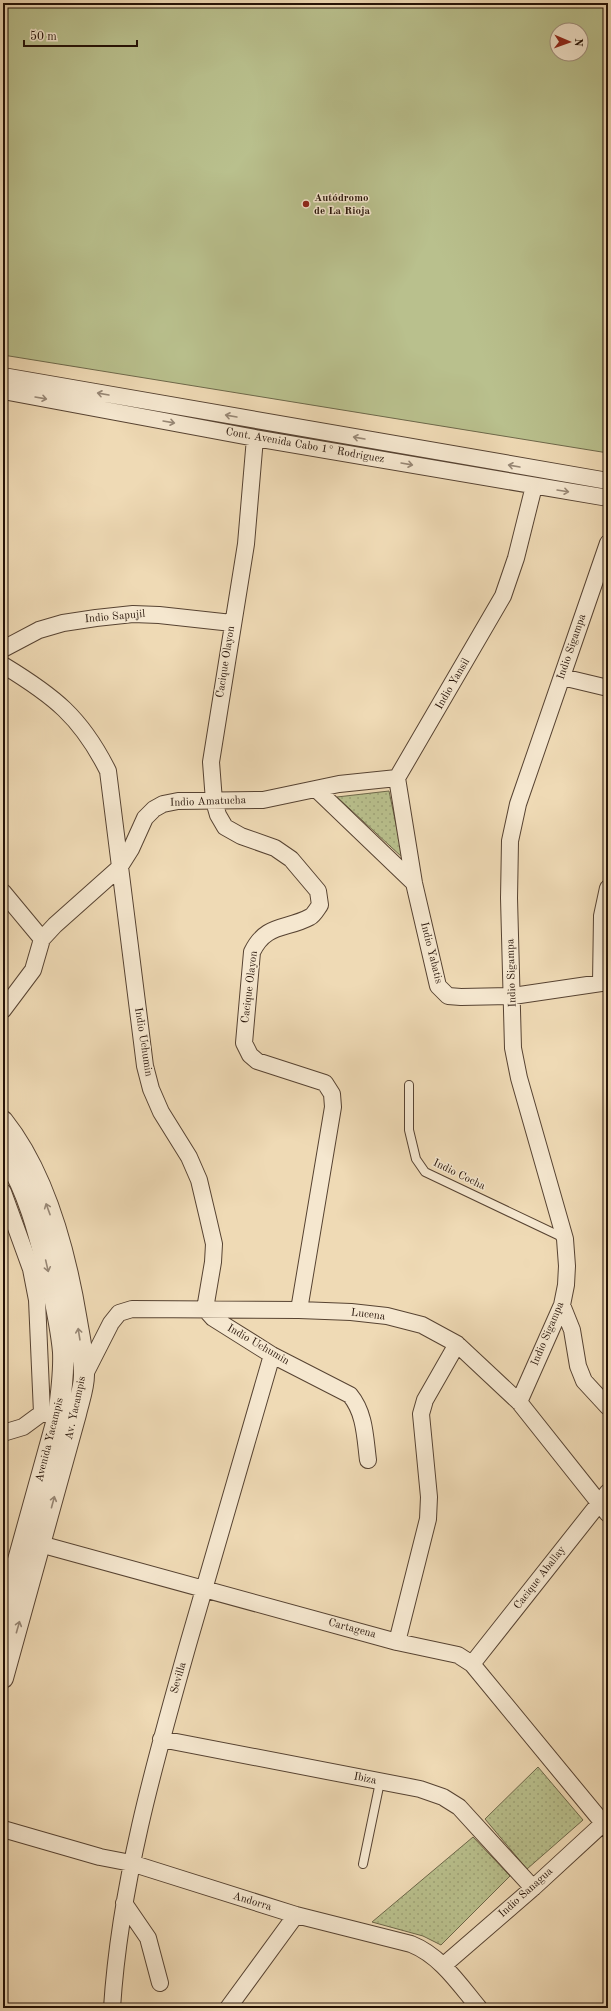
<svg xmlns="http://www.w3.org/2000/svg" width="611" height="2011" viewBox="0 0 611 2011" font-family="'Old Standard TT',serif">
<defs>
<pattern id="park-dots" width="8" height="8" patternUnits="userSpaceOnUse"><rect width="8" height="8" fill="#b9c08d"/><path d="M2 2h.1M6 6h.1" fill="none" stroke="#9fa478" stroke-width="1.8" stroke-linecap="round"/></pattern>
</defs>
<rect width="100%" height="100%" fill="#efdab5"/>
<filter id="stains"><feTurbulence type="fractalNoise" baseFrequency=".005" numOctaves="4"/><feColorMatrix values="0 0 0 0 .2 0 0 0 0 .09 0 0 0 0 .02 0 0 0 .5 -.17"/></filter>
<radialGradient id="worn" r=".72"><stop offset=".6" stop-color="#630" stop-opacity="0"/><stop offset="1" stop-color="#630" stop-opacity=".3"/></radialGradient>
<path fill="#b9c08d" stroke="#6e684a" fill-rule="evenodd" d="M3,3H608V453L3,355ZM557,30H581V54H557Z"/>
<path fill="url(#park-dots)" stroke="#6e684a" d="M389,791L403,858L337,797Z
M538,1767L583,1820L527,1869L485,1819Z
M473,1837L510,1876L441,1945L423,1936L372,1922Z"/>
<g fill="none" stroke-linecap="round" stroke-linejoin="round">
<g stroke="#574332" stroke-width="10">
<path id="service" d="M409,1085V1130L416,1159L425,1172L564,1238
M363,1864L380,1782"/>
</g>
<g stroke="#574332" stroke-width="18">
<path id="minor" d="M3,376L608,481
M3,391L255,438L608,498
M255,438L246,544L211,762L214,801L218,815L225,827L241,836L275,848L291,859L318,891L320,905C317,909 314,915 310,917C286,930 266,923 252,952L244,1043L250,1055L257,1061L325,1083L332,1094L333,1107L299,1310
M534,486L516,558L503,596L397,778L414,883L438,986L448,996L461,997L513,996L608,982
M3,649L39,630L63,623L96,618L133,614L159,615L232,623
M3,665C54,696 81,717 108,771L145,1066L151,1089L161,1112L189,1157L199,1180L208,1218L214,1244L213,1262L205,1309L213,1318L272,1355L350,1395C365,1413 365,1437 368,1460
M562,677L608,688
M316,789L414,883
M3,892L42,939
M601,983L602,916L608,888
M3,1010L33,970L42,939L55,925L119,868L131,849L145,818L154,809L163,804L178,801L263,800L339,784L397,778
M3,1192L31,1269L37,1300L42,1413L58,1416
M562,1305L572,1330L578,1366L584,1381L608,1407
M84,1376L111,1323L119,1313L132,1309L299,1310L351,1312L387,1316L422,1325L457,1344L519,1402L608,1514
M519,1402L562,1305L566,1285L567,1266L565,1239L519,1078L513,1048L509,898L510,841L518,804L608,543
M3,1433L23,1427L42,1413
M29,1541L397,1642L458,1655L472,1664L608,1829
M397,1642L428,1519L429,1497L421,1414L425,1400L457,1344
M472,1664L608,1492
M161,1739L420,1789L443,1797L459,1807L533,1888
M3,1829L100,1857L131,1863L296,1915L411,1944C441,1956 459,1984 479,2008
M124,1903L148,1938L160,1983
M444,1965L533,1888L608,1819
M112,2008C120,1883 155,1761 189,1641C217,1545 245,1450 272,1355
M228,2008L296,1915"/>
</g>
<g stroke="#574332" stroke-width="22">
<path id="tertiary" d="M3,1121C46,1175 66,1254 77,1321C80,1339 84,1357 84,1375C84,1388 79,1401 76,1414L3,1678
M3,1152C29,1190 40,1239 51,1283C56,1306 61,1329 63,1352C64,1374 61,1395 58,1416L3,1614"/>
</g>
<use href="#service" stroke="#f5e7cf" stroke-width="8"/>
<use href="#minor" stroke="#f5e7cf" stroke-width="16"/>
<use href="#tertiary" stroke="#f5e7cf" stroke-width="20"/>
</g>
<defs><path id="oneway-shaft" d="M-6 0H5M1.5-3L5.5 0L1.5 3" fill="none" stroke-width="1.6" stroke-linecap="round" stroke-linejoin="round"/></defs>
<g stroke="#978775">
<use href="#oneway-shaft" transform="translate(103 394) rotate(-170)"/>
<use href="#oneway-shaft" transform="translate(41 398) rotate(10)"/>
<use href="#oneway-shaft" transform="translate(231 416) rotate(-170)"/>
<use href="#oneway-shaft" transform="translate(169 422) rotate(10)"/>
<use href="#oneway-shaft" transform="translate(359 438) rotate(-170)"/>
<use href="#oneway-shaft" transform="translate(407 464) rotate(10)"/>
<use href="#oneway-shaft" transform="translate(514 466) rotate(-170)"/>
<use href="#oneway-shaft" transform="translate(563 491) rotate(9)"/>
<use href="#oneway-shaft" transform="translate(48 1209) rotate(-110)"/>
<use href="#oneway-shaft" transform="translate(47 1266) rotate(77)"/>
<use href="#oneway-shaft" transform="translate(79 1334) rotate(-99)"/>
<use href="#oneway-shaft" transform="translate(53 1502) rotate(-75)"/>
<use href="#oneway-shaft" transform="translate(18 1627) rotate(-74)"/>
</g>
<circle fill="#8f2418" stroke="#f5e7cf" stroke-width="1.5" cx="306" cy="204" r="4"/>
<g text-anchor="middle" dominant-baseline="central" stroke-width="3" stroke-linejoin="round" paint-order="stroke">
<g font-size="11" font-weight="bold" fill="#241106" stroke="#f5e7cf" text-anchor="start">
<text x="314" y="198">Autódromo<tspan x="314" dy="13">de La Rioja</tspan></text>
</g>
<g font-size="11" fill="#241106" stroke="#f5e7cf">
<text transform="translate(305 446) rotate(10)">Cont. Avenida Cabo 1° Rodriguez</text>
<text transform="translate(115 617) rotate(-5)">Indio Sapujil</text>
<text transform="translate(572 647) rotate(-71)">Indio Sigampa</text>
<text transform="translate(226 662) rotate(-81)">Cacique Olayon</text>
<text transform="translate(453 684) rotate(-60)">Indio Yansil</text>
<text transform="translate(208 802) rotate(-2)">Indio Amatucha</text>
<text transform="translate(431 953) rotate(76)">Indio Yabatis</text>
<text transform="translate(512 973) rotate(-92)">Indio Sigampa</text>
<text transform="translate(250 987) rotate(-83)">Cacique Olayon</text>
<text transform="translate(143 1042) rotate(81)">Indio Uchumin</text>
<text transform="translate(459 1175) rotate(26)">Indio Cocha</text>
<text transform="translate(368 1315) rotate(7)">Lucena</text>
<text transform="translate(548 1334) rotate(-67)">Indio Sigampa</text>
<text transform="translate(258 1345) rotate(30)">Indio Uchumin</text>
<text transform="translate(76 1408) rotate(-78)">Av. Yacampis</text>
<text transform="translate(50 1440) rotate(-76)">Avenida Yacampis</text>
<text transform="translate(540 1578) rotate(-52)">Cacique Aballay</text>
<text transform="translate(352 1629) rotate(15)">Cartagena</text>
<text transform="translate(179 1678) rotate(-74)">Sevilla</text>
<text transform="translate(365 1779) rotate(11)">Ibiza</text>
<text transform="translate(526 1893) rotate(-42)">Indio Sanagua</text>
<text transform="translate(252 1902) rotate(17)">Andorra</text>
</g>
</g>
<rect width="611" height="2011" fill="none" stroke="#efdab5" stroke-width="16"/>
<rect x="4" y="4" width="603" height="2003" fill="none" stroke="#241106" stroke-width="2"/>
<rect x="8" y="8" width="595" height="1995" fill="none" stroke="#241106"/>
<g transform="translate(569 42) rotate(92)"><circle r="19" fill="#f5e7cf" stroke="#a1917f"/>
<path d="M0-3L7 15L0 10L-7 15Z" fill="#8f2418"/>
<text y="-6" font-size="11" font-weight="bold" text-anchor="middle" fill="#241106">N</text>
</g>
<path d="M24 40v6h113v-6" fill="none" stroke="#241106" stroke-width="2"/>
<text x="30" y="40" font-size="12" fill="#241106" stroke="#f5e7cf" stroke-width="3" paint-order="stroke">50 m</text>
<rect width="100%" height="100%" filter="url(#stains)"/>
<rect width="100%" height="100%" fill="url(#worn)"/>
</svg>
